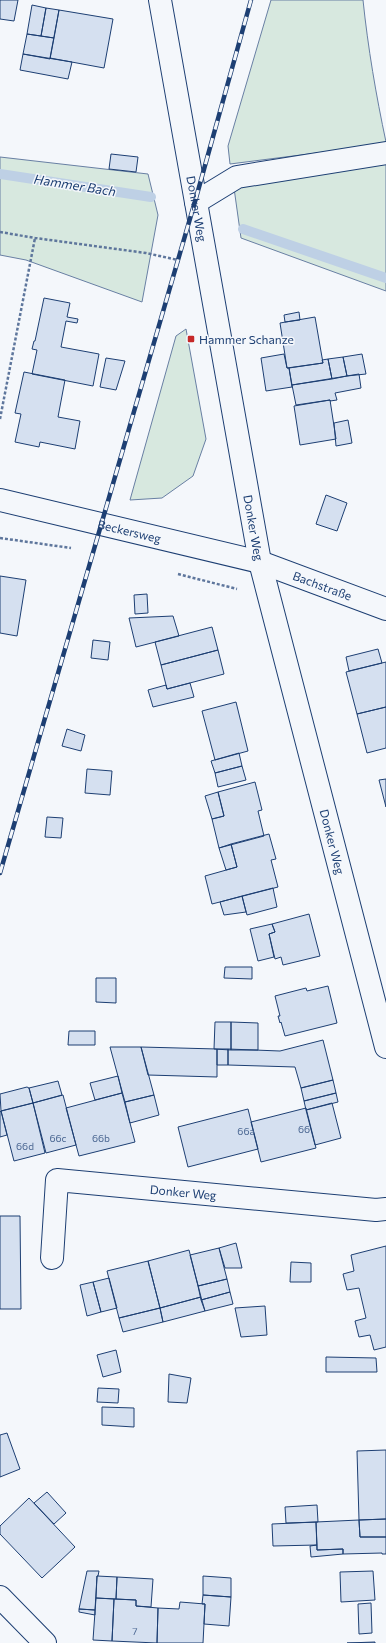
<svg xmlns="http://www.w3.org/2000/svg" width="386" height="1643" viewBox="0 0 386 1643" font-family="Commissioner,sans-serif">
<rect width="100%" height="100%" fill="#f4f7fb"/>
<path fill="#d7e8df" stroke="#687fa3" d="M271,0H363C368,48 376,95 386,142L348,149L230,164L228,146Z
M0,157L148,174L158,215L142,302L26,260L0,255Z
M386,164V291L241,238L234,188Z
M186,329L206,439L193,476L162,498L130,500L176,336Z"/>
<g fill="none" stroke-linecap="round" stroke-linejoin="round">
<path stroke="#bed0e5" stroke-width="10" d="M0,174L151,197
M243,229L386,278"/>
</g>
<path fill="#d5e0f0" stroke="#1d3f73" d="M0,0H18L14,21L0,19Z
M32,5L46,8L41,36L27,34Z
M46,8L59,10L54,38L41,36Z
M59,10L113,19L104,68L50,58Z
M27,34L54,38L50,59L23,54Z
M23,54L72,62L68,79L20,70Z
M111,154L138,157L136,172L109,169Z
M44,298L70,303L67,317L78,319L77,323L66,321L61,347L99,354L93,386L32,374L37,350L32,349L34,341H35Z
M299,312L300,320L285,322L284,315Z
M315,317L323,363L287,368L280,323Z
M284,354L287,368H289L292,387L266,391L261,358Z
M362,354L366,374L347,376L343,357Z
M343,357L347,376L332,379L328,359Z
M106,358L125,361L116,390L100,387Z
M328,359L332,379L292,385L289,368L323,363L322,360Z
M24,372L65,380L58,417L80,421L75,449L40,442L39,447L15,442L21,414L15,413Z
M359,374L361,388L335,393L337,400L330,401V400L296,405L292,385Z
M330,400L336,439L300,445L294,406Z
M348,420L352,443L336,446L334,423Z
M326,495L347,503L337,531L316,524Z
M0,576L26,580L17,636L0,633Z
M147,594L148,613L135,614L134,595Z
M173,616L179,636L136,647L129,618Z
M212,627L218,650L161,665L155,642Z
M93,640L110,642L108,660L91,658Z
M378,649L382,663L349,671L346,657Z
M218,650L224,674L167,689L161,665Z
M386,662V707L357,714L346,672Z
M190,683L194,697L153,707L148,690L166,685L167,689Z
M236,702L248,751L215,760L202,711Z
M386,707V748L367,753L357,714Z
M67,729L85,735L81,751L62,746Z
M239,753L242,766L215,773L211,761Z
M242,766L246,780L218,787L215,773Z
M87,769L112,771L110,795L85,793Z
M386,779V807L379,780Z
M255,782L262,810L258,811L264,836L219,848L212,819L224,816L218,792Z
M218,792L224,816L212,819L205,796Z
M47,817L63,818L61,838L45,837Z
M269,834L276,859L271,860L278,887L212,904L205,876L237,867L231,844Z
M231,844L237,867L226,870L219,848Z
M273,888L277,907L247,915L242,896Z
M242,896L246,912L224,915L220,902Z
M309,914L320,956L283,965L281,957L275,959L269,934L275,932L272,924Z
M272,924L275,932L269,934L274,957L258,961L250,929Z
M225,967H252V979L224,978Z
M96,978H116V1003L96,1002Z
M328,986L337,1023L285,1036L281,1022L280,1023L278,1016H280L275,996L306,988L307,991Z
M215,1022H231V1050L214,1049Z
M231,1022L258,1023V1050H231Z
M69,1031H95V1045H68Z
M323,1040L333,1080L301,1088L295,1067L228,1065V1049L280,1051Z
M110,1047H141L154,1095L125,1102Z
M141,1047L217,1049V1077L148,1075Z
M217,1049H228V1065H217Z
M118,1076L122,1093L95,1100L90,1083Z
M333,1080L336,1093L304,1101L301,1088Z
M58,1081L62,1095L33,1103L29,1088Z
M27,1087L29,1088L33,1103L1,1111L0,1094Z
M122,1093L135,1142L79,1156L66,1108Z
M336,1093L338,1102L306,1110L304,1101Z
M63,1095L76,1145L46,1153L33,1103Z
M154,1095L159,1115L130,1123L125,1102Z
M33,1103L45,1153L14,1161L1,1111Z
M332,1103L341,1138L315,1145L306,1110Z
M306,1108L316,1148L261,1162L251,1122Z
M248,1109L258,1149L188,1167L178,1127Z
M1,1111L7,1135L0,1137V1112Z
M0,1216H20L21,1309H0Z
M236,1243L242,1268H225L219,1248Z
M386,1246V1347L374,1350L370,1335L359,1337L355,1321L366,1318L359,1288L347,1290L343,1274L354,1271L351,1255Z
M219,1248L227,1279L198,1286L190,1255Z
M189,1250L201,1297L160,1308L148,1261Z
M148,1261L160,1308L119,1318L107,1271Z
M291,1262L311,1263V1282H290Z
M109,1278L117,1308L101,1312L93,1282Z
M227,1279L230,1292L201,1300L198,1286Z
M93,1282L101,1312L87,1316L80,1285Z
M230,1292L233,1304L205,1311L201,1300Z
M201,1297L205,1311L163,1322L160,1308Z
M265,1306L267,1335L241,1337L235,1308Z
M160,1308L163,1322L123,1332L119,1318Z
M116,1350L121,1372L103,1377L97,1355Z
M326,1357L376,1358L377,1372H326Z
M169,1374L191,1378L187,1403L168,1402Z
M98,1388L119,1389L118,1403L97,1402Z
M102,1407L134,1408V1427L102,1425Z
M7,1433L20,1469L0,1477V1435Z
M386,1450V1519L359,1520L357,1451Z
M47,1492L66,1513L54,1524L34,1503Z
M29,1498L75,1547L42,1578L0,1534V1526Z
M317,1505L318,1522L286,1523L285,1507Z
M386,1519V1537H360L359,1520Z
M359,1520L360,1537H386V1554H382V1553L343,1554V1549L317,1550L316,1522Z
M316,1522L317,1545L273,1546L272,1524Z
M317,1545V1550L343,1549V1554L311,1557L310,1546Z
M87,1571H99L98,1576H97L95,1610L79,1609Z
M373,1571L375,1600L341,1602L340,1572Z
M97,1576L117,1577L116,1599L96,1598Z
M203,1576L231,1578V1597L203,1595Z
M117,1577L153,1579L151,1607L136,1606V1600L116,1599Z
M203,1595L231,1597L229,1626L204,1624L205,1604H202Z
M96,1598L114,1599L112,1641L93,1640Z
M114,1599L136,1600V1606L158,1608L157,1643L112,1641Z
M180,1602L205,1604L203,1643H157L158,1608L179,1609Z
M371,1603L372,1633L359,1634L358,1604Z
M79,1609L95,1610V1615L79,1612Z
M375,1642V1643H347Z"/>
<g fill="none" stroke-linecap="round" stroke-linejoin="round">
<g stroke="#1d3f73" stroke-width="24">
<g id="street">
<path d="M196,202L237,177L386,153"/>
<path id="s1" d="M260,562L386,1047"/>
<path id="s2" d="M52,1258L57,1180L376,1210L386,1209"/>
<path d="M0,1597L45,1643"/>
</g>
</g>
<g stroke="#1d3f73" stroke-width="24">
<g id="secondary">
<path id="s3" d="M160,0L260,562"/>
<path id="s4" d="M0,500L260,562L386,609"/>
</g>
</g>
<path stroke="#5e769c" stroke-width="2.5" stroke-dasharray="3 2" stroke-linecap="butt" d="M0,232L35,238L146,253L178,260
M0,419L35,238
M0,538L71,548
M178,574L237,589"/>
<use href="#street" stroke="#f4f7fb" stroke-width="22"/>
<use href="#secondary" stroke="#f4f7fb" stroke-width="22"/>
<g stroke="#1d3f73" stroke-width="4.5">
<path id="rail" d="M0,873L196,198L251,0"/>
</g>
<use href="#rail" stroke="#f4f7fb" stroke-width="3" stroke-dasharray="9" stroke-linecap="butt"/>
</g>
<rect fill="#c62828" stroke="#f4f7fb" stroke-width="1.5" x="187" y="335" width="8" height="8" rx="2"/>
<g text-anchor="middle" dominant-baseline="central" stroke-width="3" stroke-linejoin="round" paint-order="stroke">
<g font-size="10" fill="#4b6792">
<text x="304" y="1129">66</text>
<text x="246" y="1131">66a</text>
<text x="58" y="1138">66c</text>
<text x="101" y="1138">66b</text>
<text x="25" y="1146">66d</text>
<text x="135" y="1631">7</text>
</g>
<g font-size="12" fill="#1d3f73" stroke="#f4f7fb">
<text stroke="none"><textPath href="#s3" startOffset="212">Donker Weg</textPath></text>
<text stroke="none"><textPath href="#s3" startOffset="536">Donker Weg</textPath></text>
<text stroke="none"><textPath href="#s4" startOffset="133">Beckersweg</textPath></text>
<text stroke="none"><textPath href="#s4" startOffset="334">Bachstraße</textPath></text>
<text stroke="none"><textPath href="#s1" startOffset="289">Donker Weg</textPath></text>
<text stroke="none"><textPath href="#s2" startOffset="205">Donker Weg</textPath></text>
</g>
<g font-size="12" fill="#1d3f73" stroke="#f4f7fb" text-anchor="start">
<text x="199" y="339">Hammer Schanze</text>
</g>
<g font-size="13" font-style="italic" fill="#1d3f73" stroke="#f4f7fb">
<text transform="translate(75 185) rotate(9)">Hammer Bach</text>
</g>
</g>
</svg>
